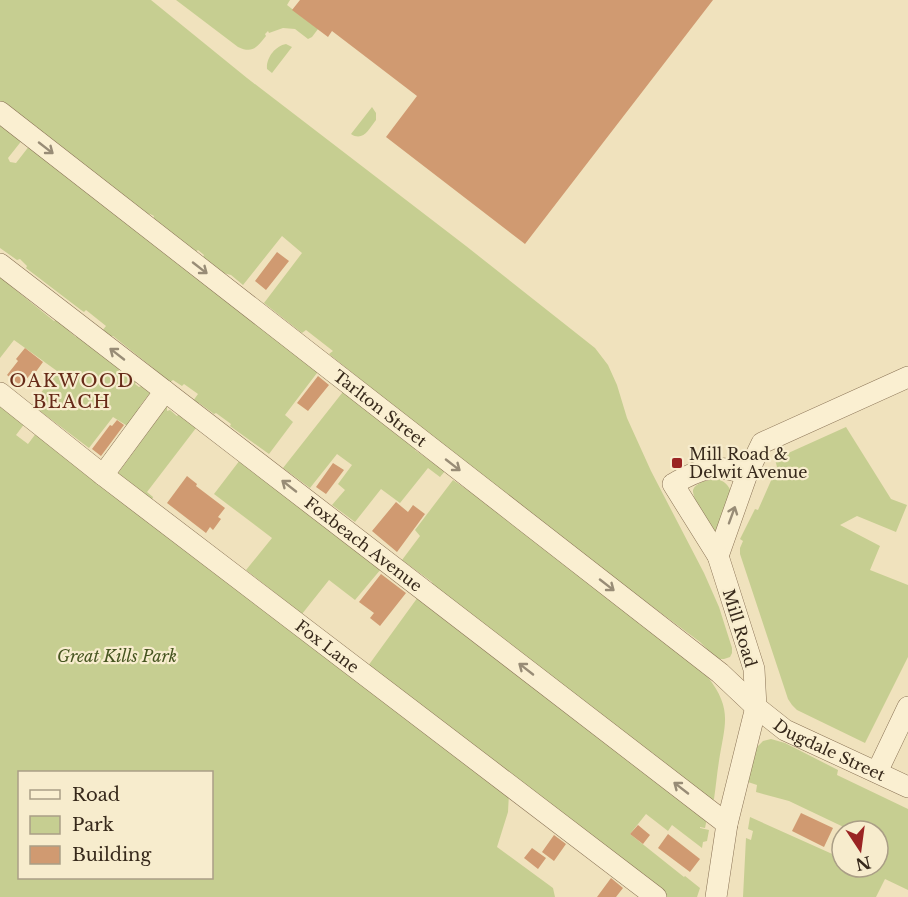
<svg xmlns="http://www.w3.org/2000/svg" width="908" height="897" viewBox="0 0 908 897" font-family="'Libre Baskerville',serif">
<rect width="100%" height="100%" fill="#f0e2bd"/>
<path fill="#c6ce91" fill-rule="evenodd" d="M0,0H151L247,78L466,246L595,348L608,365L617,385L627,418L651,471L704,573L719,607L732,648V653L730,657L724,659H719L712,654L700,642L595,564L458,458L329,354L333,351L306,330L302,333L264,303L302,253L282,236L243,285L231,275L223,273L203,257L204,255L198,250L195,252L153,219L154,216L150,214L148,216L38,131L39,129L36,126L34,129L0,102Z
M176,0H290L287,5L318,29L312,37L308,39L295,29L283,28L269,33L268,31L265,34L266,36C257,47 253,54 238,47Z
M286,44L292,47L272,73L267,69C266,58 275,46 286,44Z
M372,107L376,113V120C369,129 363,142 351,134Z
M0,121L23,139L8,158L10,162L16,163L30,145L320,369L285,415L293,422L269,454L230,426L231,424L216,413L214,414L199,403L197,404L193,401L198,394L184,384L182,386L173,380L169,383L154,372L153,368L113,336H109L102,331L106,326L86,310L84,312L81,310L26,268L27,266L20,259L17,260L0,248Z
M0,275L12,285V287L54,321L56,320L68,325L69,331L76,337L78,336L112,361V363L119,369V371L123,374L126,371L128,373L127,376L133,380L134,378L137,380L135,384L139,387L141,386L150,393L140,406L142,409L129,427L113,417L89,448L32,405L57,371L14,340L0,358Z
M346,388L418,444L415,450L445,471L440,477L428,468L400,503L381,489L355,522L332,505L345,490L338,484L352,465L337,454L310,488L283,468Z
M0,404L25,423L16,435L28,444L37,432L509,793L508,812L497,847L553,888L555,897H0ZM20,772H212V878H20Z
M167,406V411L170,410L177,416L180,413L196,428L147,492L153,497L151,503L116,476Z
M846,427L891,499L907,505L896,532L857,516L840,525L880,546L870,570L908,585V657L865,743L797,710L792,705L788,699L740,554V548L743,541L740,539L755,509L758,510L777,467L775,459Z
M240,460L381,569L355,600L329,580L302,614L246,570L272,538L214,494Z
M713,479C722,479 727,483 731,491L717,537C711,527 692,500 693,490C695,483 707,480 713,479Z
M453,480L472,493L707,676C733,709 725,723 719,761C717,773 716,786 714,799L713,800L653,756L654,754L651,752L649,753L434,587L432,582L402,560L420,536L415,530Z
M418,597L424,603V604L433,611L707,818L705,828L700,827V828L709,830L707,841L703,842L702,848L672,825L668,831L646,814L630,834L684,877L685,876L700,888L697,897H665L595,843L579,825L368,666Z
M771,739L785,743L838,770L837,775L908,809V890L885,879L876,897H743L746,838L751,840L753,831L748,829L750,817L839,857L842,853V867H878V831H852L789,801L756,792L757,785L748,782L757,747L763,741Z"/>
<path fill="#d09a71" d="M300,0H713L525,244L386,137L417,96L332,31L328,37L292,10Z
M277,252L289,261L266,290L255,281Z
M25,348L43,362L35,373L33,371L21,386L7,375L18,361L16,359Z
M318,376L329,385L308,411L297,403Z
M117,420L124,425L101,456L92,449L110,425L112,426Z
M333,463L344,470L326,494L316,487Z
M187,476L197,484L196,486L225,508L218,517L221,519L213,530L210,527L206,533L167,503Z
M396,502L408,512L413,505L425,514L397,552L372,531Z
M381,574L406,593L380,626L370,618L374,613L359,602Z
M801,813L833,828L824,847L792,831Z
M638,825L650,835L643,844L630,834Z
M668,834L700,859L690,872L658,848Z
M554,835L566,844L554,861L542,852Z
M532,848L546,858L538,869L524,858Z
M611,878L623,888L616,897H597Z"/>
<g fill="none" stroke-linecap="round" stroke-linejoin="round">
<g stroke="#897255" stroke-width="22">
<g id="minor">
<path id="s1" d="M0,112L720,673L756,707L785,730L908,787"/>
<path id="s2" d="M0,264L727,824"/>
<path id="s3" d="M0,393L103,475L656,897"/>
<path d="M103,475L165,391"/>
<path d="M718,556L747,474L762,443L908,377"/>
<path d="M877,772L908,707"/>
<path d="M716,897L727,824L756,707L754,669L718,556L673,484C701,468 715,463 747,474"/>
</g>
</g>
<use href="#minor" stroke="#faefd1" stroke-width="21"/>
</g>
<defs><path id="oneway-shaft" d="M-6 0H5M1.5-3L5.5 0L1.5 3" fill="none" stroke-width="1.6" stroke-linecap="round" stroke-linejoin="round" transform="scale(1.5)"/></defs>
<g stroke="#988c76">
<use href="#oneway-shaft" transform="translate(46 148) rotate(38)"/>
<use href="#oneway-shaft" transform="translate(200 268) rotate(38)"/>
<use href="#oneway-shaft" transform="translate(117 354) rotate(-142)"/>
<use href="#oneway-shaft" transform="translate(453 465) rotate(38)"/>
<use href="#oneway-shaft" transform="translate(289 486) rotate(-142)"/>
<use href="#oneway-shaft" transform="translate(732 515) rotate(-70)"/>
<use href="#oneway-shaft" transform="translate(607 585) rotate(38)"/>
<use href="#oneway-shaft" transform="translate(526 669) rotate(-142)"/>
<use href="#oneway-shaft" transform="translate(681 788) rotate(-142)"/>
</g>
<rect fill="#9a2423" stroke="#f7eccd" stroke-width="2" x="671" y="457" width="12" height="12" rx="3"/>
<g text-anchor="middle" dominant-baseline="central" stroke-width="4.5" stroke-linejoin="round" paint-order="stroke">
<g font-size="16" fill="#37291b" stroke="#f7eccd">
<text stroke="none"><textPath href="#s1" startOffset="482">Tarlton Street</textPath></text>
<text stroke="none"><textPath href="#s2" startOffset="459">Foxbeach Avenue</textPath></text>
<text transform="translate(740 628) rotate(73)">Mill Road</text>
<text stroke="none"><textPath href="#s3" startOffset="414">Fox Lane</textPath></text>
<text stroke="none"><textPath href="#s1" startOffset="1048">Dugdale Street</textPath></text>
</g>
<g font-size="16" fill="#37291b" stroke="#f7eccd" text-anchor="start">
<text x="689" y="454">Mill Road &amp;<tspan x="689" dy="18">Delwit Avenue</tspan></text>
</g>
<g font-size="16" font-style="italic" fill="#465520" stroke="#f7eccd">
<text x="117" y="656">Great Kills Park</text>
</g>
<g font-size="18" letter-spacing="1.5" fill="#662a18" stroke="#f7eccd">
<text x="72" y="381">OAKWOOD<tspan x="72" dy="21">BEACH</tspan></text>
</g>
</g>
<rect x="18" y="771" width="195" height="108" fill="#f7eccd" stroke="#aa9e86" stroke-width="1.5"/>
<rect x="30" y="790" width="30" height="9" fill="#faefd1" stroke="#aa9e86" stroke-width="1.5"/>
<text x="72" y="801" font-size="18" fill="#37291b">Road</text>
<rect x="30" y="816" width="30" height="18" fill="#c6ce91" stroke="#aa9e86" stroke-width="1.5"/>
<text x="72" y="831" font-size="18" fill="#37291b">Park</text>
<rect x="30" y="846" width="30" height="18" fill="#d09a71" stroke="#aa9e86" stroke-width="1.5"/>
<text x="72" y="861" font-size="18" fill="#37291b">Building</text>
<g transform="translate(860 849) rotate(167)"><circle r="28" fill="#f7eccd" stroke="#aa9e86" stroke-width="1.5"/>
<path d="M0-4.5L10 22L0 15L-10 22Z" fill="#9a2423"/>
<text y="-9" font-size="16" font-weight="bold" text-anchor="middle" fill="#37291b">N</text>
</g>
</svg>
